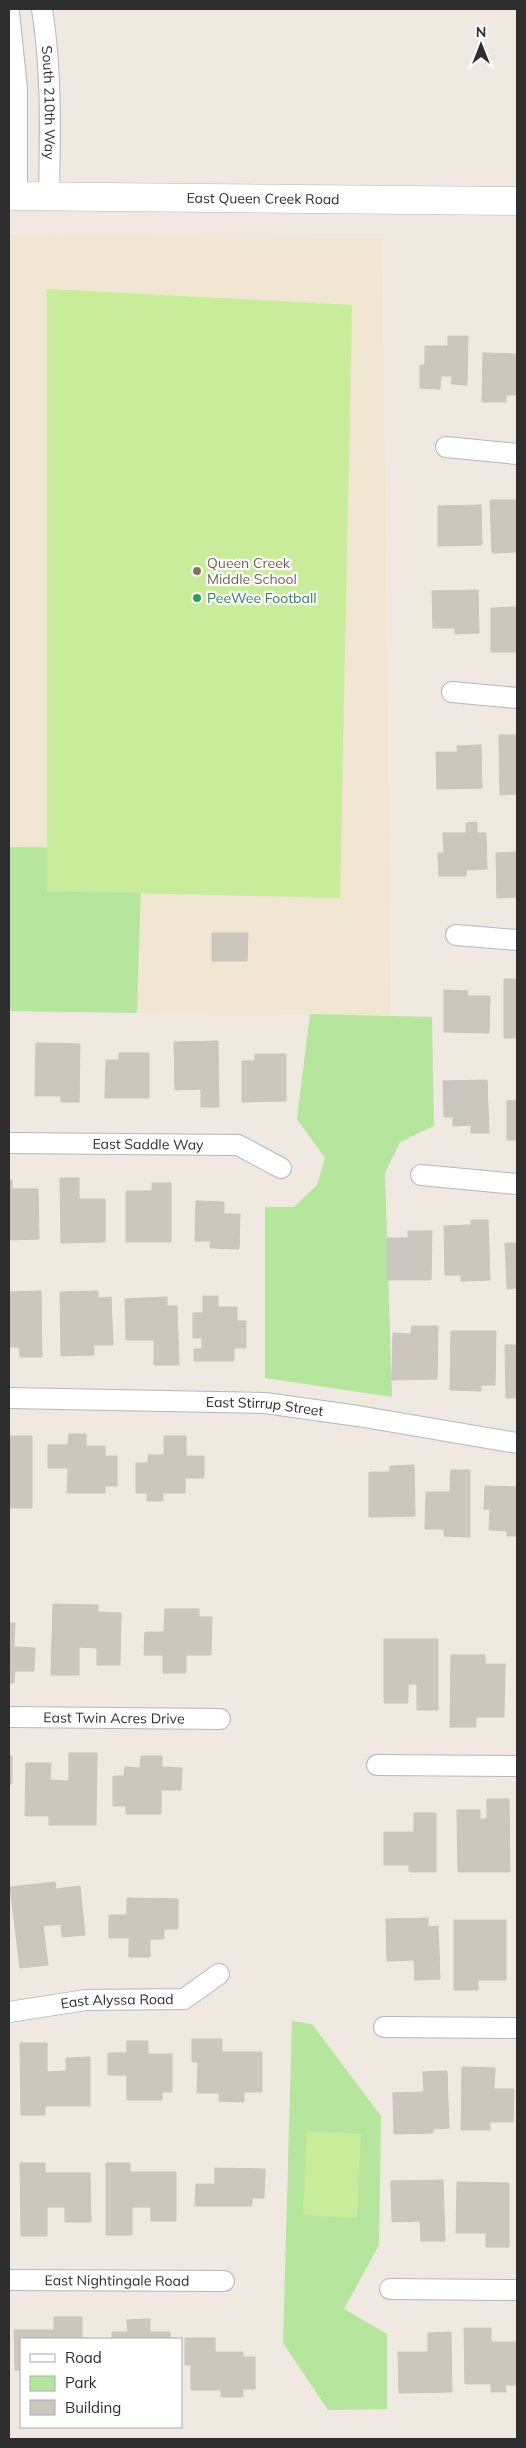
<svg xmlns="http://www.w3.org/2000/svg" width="526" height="2448" viewBox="0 0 526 2448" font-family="Mulish,sans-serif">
<rect width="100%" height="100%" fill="#efe9e1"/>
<path fill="#f0e6d1" d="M9,235L382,239L391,1015L9,1011Z"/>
<path fill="#b6e59e" d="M9,847L142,848L137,1013L9,1011Z
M310,1014L432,1017L434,1126L400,1142L385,1173L392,1397L265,1378V1207H294L317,1185L325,1158L297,1119Z
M292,2021L312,2024L381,2116L379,2245L344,2309L387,2334V2409L328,2410L283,2343Z"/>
<path fill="#c9ec9a" d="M47,289L352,305L340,898L47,891Z
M307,2131L361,2134L357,2218L303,2215Z"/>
<path fill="#cbc7bf" stroke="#cbc5ba" d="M448,336H468L467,385L451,384L452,376H441L440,389L420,388V365H425V346H448Z
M483,353L517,354V395H506V402H482Z
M517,495V552L492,553L490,500H517Z
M481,505L482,545L438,546V506Z
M478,590L479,633L455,634V628H433L432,591Z
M517,607V652H491V608Z
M499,735H517V794L500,795Z
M481,745L482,788L437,789L436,752H458L457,746Z
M477,822V833H486L487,869L466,870V876H439L438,853H444L443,833H466V823Z
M517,852V897L497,898L496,853Z
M212,933H248L247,961H212Z
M504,979H517V1038H504Z
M444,990L468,991L467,996H490L489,1033L444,1032Z
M218,1041L219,1107H201V1089L175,1090L174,1042Z
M36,1043L80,1044L79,1102H61V1096H35Z
M119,1053H149V1098H105L106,1060H119Z
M255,1054H286V1101L242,1102V1061H255Z
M487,1080L489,1133H471V1125L453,1126V1117H444L443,1081Z
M517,1100V1140H507V1101Z
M60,1178H79V1199H105V1242L61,1243Z
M12,1180V1189H38L39,1239L9,1240V1181Z
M152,1183H171V1242H126V1191H152Z
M196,1201L224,1202V1214H240L239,1249L210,1248V1241H195Z
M471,1220H488L490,1280L461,1281V1275H445L444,1226L471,1225Z
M408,1231H432L431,1280H387V1238H408Z
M505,1243H517V1288L507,1289Z
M41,1291L42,1357H20L19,1347H9V1292Z
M98,1291V1298L111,1297L113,1345H94V1355L61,1356L60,1292Z
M203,1296H218V1307H237V1321H246V1348H234V1361H194V1349H202V1338H193V1313H203Z
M167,1297V1306H177L179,1365H154V1340H126L125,1299Z
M412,1326H438L437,1379L392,1380L393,1333L411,1334Z
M451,1331H496L495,1385H481V1391L450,1390Z
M505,1345H517V1398H506Z
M69,1434H86V1446H105V1456H117V1486H105V1493H67L68,1468H48V1445H68Z
M9,1436H32V1508H9Z
M164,1436H186V1456H204V1478H185V1493H163V1501H147V1493H136V1463H148V1455H164Z
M414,1465L415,1516L369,1517V1472H390V1466Z
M451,1470H470V1537L444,1536V1529H425L426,1492H450Z
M485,1486L517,1487V1536H507V1531L489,1530L490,1509H484Z
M53,1604L98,1605V1612L121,1613L120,1665H97V1648L79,1647V1675H51Z
M165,1609H199V1617H212L211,1655H186V1673H163V1655H144L145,1632H164Z
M9,1623H15L14,1647L35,1648L34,1671H15L14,1683H9Z
M384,1639H438V1710H417V1684H408V1703H384Z
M451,1655H485V1664H505L504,1717H476V1727H450Z
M69,1753H97L96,1825H49V1816H25L26,1763H51L50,1780L69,1781Z
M9,1756H12V1784H9Z
M141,1756H162V1767L182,1768L181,1790H161V1814H126V1806H113V1776H124L125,1767L140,1768Z
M487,1799H509L510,1872H458L457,1810H480V1819H487Z
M414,1813H436V1872H409V1865H384V1832H414Z
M55,1882L56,1889L80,1886L85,1935L62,1937L61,1924L43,1926L48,1965L20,1968L10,1887Z
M127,1898L178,1899V1929H164V1939H150V1957H129V1938H109V1915H127Z
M428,1918V1927L438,1926L440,1979L415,1980L414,1960L387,1961L386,1919Z
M454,1920H506V1980H478V1990H454Z
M192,2039H222V2052H262V2092H244V2102L219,2101V2093H197L198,2062H192Z
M127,2041H148V2054H172V2092H162V2100H127V2075H108V2053H127Z
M20,2043H47V2072L66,2071V2058L90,2057V2106H45V2115H21Z
M462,2067L495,2068L494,2089H514L513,2122H490V2130H461Z
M447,2071L449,2128L433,2129V2133L394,2134L393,2093L424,2092L423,2072Z
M20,2163H45V2173H90L91,2222H65V2207H47V2236H21Z
M106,2163H130V2172H176V2221H151V2207H132V2235H106Z
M215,2168L265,2169L264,2198H252V2206H195L196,2184H215Z
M443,2180L445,2241H421L420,2221L392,2222L391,2181Z
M457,2182L509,2183V2247H486V2233H456Z
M54,2317H82V2339H21V2370H15L14,2330H54Z
M150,2319V2332H170V2339H112V2332H128L127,2320Z
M464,2328H491V2342H517V2385H505L506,2392H491V2384H465Z
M451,2332L452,2392L399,2393L398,2352H428V2333Z
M185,2338H215V2352H243V2357H255V2389H243V2397H221V2390H191V2365H185Z"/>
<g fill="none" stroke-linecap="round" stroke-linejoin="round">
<g stroke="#b4b7c1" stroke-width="22">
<g id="minor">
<path id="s1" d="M42,9C52,71 50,134 49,196"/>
<path d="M9,12L17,89V196"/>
<path d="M446,447L517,454"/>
<path d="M452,692L517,698"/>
<path d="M456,935L517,940"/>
<path id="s2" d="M9,1143L238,1145L281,1168"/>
<path d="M421,1175L517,1184"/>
<path id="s3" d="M9,1398L265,1403L358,1416L517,1443"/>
<path id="s4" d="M9,1717L220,1719"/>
<path d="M377,1765L517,1766"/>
<path id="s5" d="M9,2012L86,2000L184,1999L219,1974"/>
<path d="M384,2027L517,2028"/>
<path id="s6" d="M9,2280L224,2281"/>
<path d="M390,2289L517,2290"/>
</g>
</g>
<g stroke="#b4b7c1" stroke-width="29">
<g id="secondary">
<path id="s7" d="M9,196L517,201"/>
</g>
</g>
<use href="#minor" stroke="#fff" stroke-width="20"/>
<use href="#secondary" stroke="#fff" stroke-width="28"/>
</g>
<circle fill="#8d6e63" stroke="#fff" stroke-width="2" cx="197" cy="571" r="5"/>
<circle fill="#2e9e5b" stroke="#fff" stroke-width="2" cx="197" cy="598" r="5"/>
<g text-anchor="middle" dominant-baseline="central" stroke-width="4.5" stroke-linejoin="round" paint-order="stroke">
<g font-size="14" fill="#2e2e2e" stroke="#fff">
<text stroke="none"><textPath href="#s1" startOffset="94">South 210th Way</textPath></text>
<text stroke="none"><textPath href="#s7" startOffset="254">East Queen Creek Road</textPath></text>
<text stroke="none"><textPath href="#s2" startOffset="139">East Saddle Way</textPath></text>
<text stroke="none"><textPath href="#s3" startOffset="256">East Stirrup Street</textPath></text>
<text stroke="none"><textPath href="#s4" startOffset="105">East Twin Acres Drive</textPath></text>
<text stroke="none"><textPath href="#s5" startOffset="109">East Alyssa Road</textPath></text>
<text stroke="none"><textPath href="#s6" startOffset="108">East Nightingale Road</textPath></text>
</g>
<g font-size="14" fill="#785e54" stroke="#fff" text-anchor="start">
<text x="207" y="563">Queen Creek<tspan x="207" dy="16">Middle School</tspan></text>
</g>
<g font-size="14" fill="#27864d" stroke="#fff" text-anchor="start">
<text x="207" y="598">PeeWee Football</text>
</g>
</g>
<rect width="526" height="2448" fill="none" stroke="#2e2e2e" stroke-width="20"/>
<rect x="20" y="2338" width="162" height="90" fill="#ffffff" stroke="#ababab"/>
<rect x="30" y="2354" width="25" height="8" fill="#ffffff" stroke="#ababab"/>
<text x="65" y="2363" font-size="15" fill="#2e2e2e">Road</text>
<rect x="30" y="2376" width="25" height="15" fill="#b6e59e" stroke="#ababab"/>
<text x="65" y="2388" font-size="15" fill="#2e2e2e">Park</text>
<rect x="30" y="2400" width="25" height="15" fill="#cbc7bf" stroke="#ababab"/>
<text x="65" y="2413" font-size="15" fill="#2e2e2e">Building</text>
<g transform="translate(481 45)" stroke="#ffffff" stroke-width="4" paint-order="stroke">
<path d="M0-4L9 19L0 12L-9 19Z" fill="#2e2e2e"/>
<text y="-8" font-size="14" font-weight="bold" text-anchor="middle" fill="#2e2e2e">N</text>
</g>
</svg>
